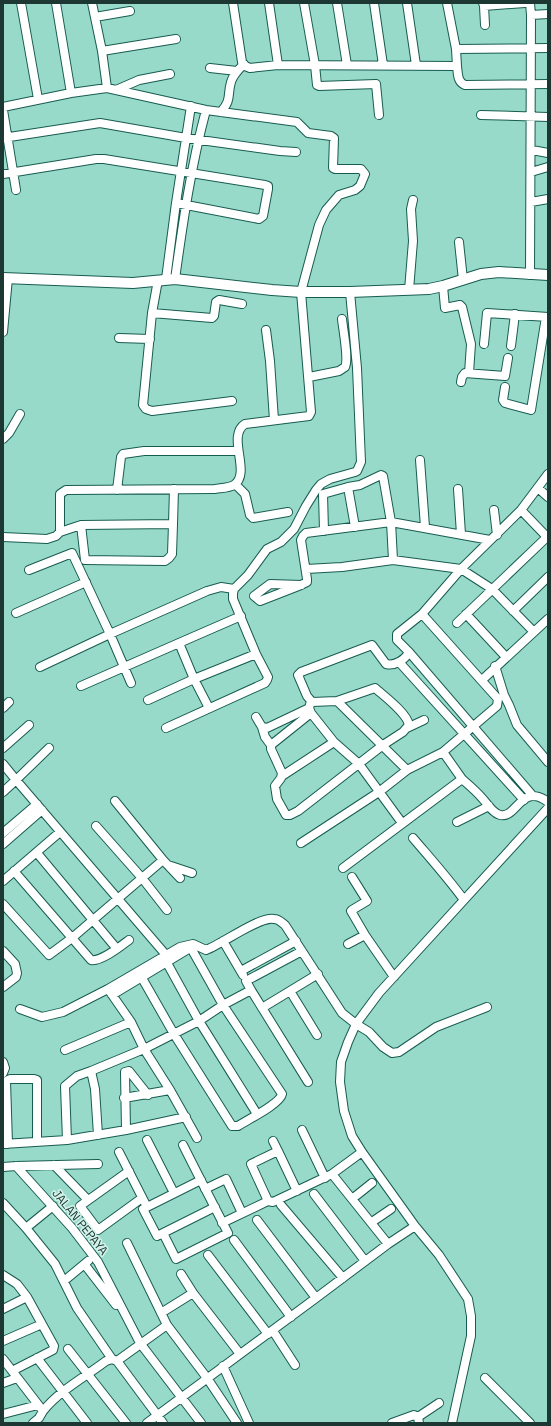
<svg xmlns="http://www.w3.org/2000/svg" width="551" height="1426" viewBox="0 0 551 1426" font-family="'Space Grotesk',sans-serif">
<rect width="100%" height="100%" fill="#98daca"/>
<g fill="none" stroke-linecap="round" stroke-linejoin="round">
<g stroke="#175c50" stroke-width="10">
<path id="minor" d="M21,3L38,99
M56,3L71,93
M92,3L102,51L107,88
M233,3L242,62L245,66L250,68L278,65L457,66L456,49L447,3
M269,3L278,65
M304,3L315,65L317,85L319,86L376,84L379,115
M337,3L347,65
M374,3L383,65
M407,3L416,65
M483,3L484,6L525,3
M530,3L531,15L530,275
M484,6L485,25
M531,15L548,14
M95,17L130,11
M456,49L548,48
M102,51L176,39
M457,66C458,73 457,82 465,85L548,84
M210,68L237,71
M116,90L139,80L170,74
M3,107L71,93L107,88L206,110L297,122L308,133L331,136L334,138L333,168L335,169H361L365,174L360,186L355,190L339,195L326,210L319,225L301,292L311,412L309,416L245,424C226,436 252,473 234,485C229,488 221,488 215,489L66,490L60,494V532
M3,110L16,190
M221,112C232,99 227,96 231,82C233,75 238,70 244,64
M481,115L548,117
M3,138L100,123L186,138L280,151L296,152
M532,150L548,153
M531,172L548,167
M3,174L96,159H104L265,185L268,186V189L263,216L259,219L176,203
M531,202L548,199
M459,242L463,280
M166,279L176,203L191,106
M175,279C183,222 191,166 206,110
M158,280L152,313L143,405L146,409L152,411L232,401
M443,286L445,308L460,305L462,307L471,344L469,373
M409,290L413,241L411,209L413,200
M152,313L212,318L214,316L216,302L219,300L242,304
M266,330L270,361L274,420
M3,332L8,278
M119,338L150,339
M484,344L487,313L548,317
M511,346L515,314
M309,377L339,371L345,367C349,360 343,329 342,319
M461,382L462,377L465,373L505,376L508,358
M505,387L503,400L505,403L531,410L546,317
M3,439L9,433L20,414
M420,460L425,527
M235,484L245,494L250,515L253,518L288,512
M348,487L360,485L381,475L383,476L391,522L393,560
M538,488L548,497
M458,489L461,534
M117,490L121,457L123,454L144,451H238
M494,510L497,535
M521,510L548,538
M173,524L174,489
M324,531L323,494L348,487L355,527
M3,537L47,539L56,536L60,532L81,525L173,524L172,554L169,558L165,561L85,560L81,525
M306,569L342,567L393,560L461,569L492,589L534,632
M29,570L72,553L110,634L131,683
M301,585L270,584L254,596L260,601L301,585L307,582V579L301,540L303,536L306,533L391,522L490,540
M513,611L548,577
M16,613L86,582
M466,614L506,657
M457,623L547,537
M399,662L524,800
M495,666L504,695L509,705L517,725L548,762
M40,667L110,634L207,591L221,587L234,589
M482,680L548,619
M81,686L179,643
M148,700L194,679L256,654
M311,701L309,708L311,713L334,742L359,764L402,823
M3,708L9,702
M209,708L194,679L179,643L241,616
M311,713L271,745V749L282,773L281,778L275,786L277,799L286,815H290L298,811L383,745L403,732L409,725C407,713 384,696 375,688L337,701
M256,717L262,727L267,728L309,708
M262,727L265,737L271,745
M166,728L265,683L267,680L268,677L256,654L233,599V593L234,589L248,575L267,549L281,542L294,529L306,506L316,490L321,484L330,479L355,472L357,471L361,462L357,368L350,292
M407,728L424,720
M3,748L29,725
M49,748L16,780L166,955
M3,764L16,780L3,792
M407,770L337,701L312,702L307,696L298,675L301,672L372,645L386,664C395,666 405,660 409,652
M282,776L334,742
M462,779C469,785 476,791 482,798C487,803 492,813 500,815C517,819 521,782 548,802
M533,796L409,652L397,640V634L422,614L461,569L521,510L548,474
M115,801L163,860L180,878
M457,822L489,806
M96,826L142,878L167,910
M3,833L37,804
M413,838C430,858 448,878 464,900
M301,843L379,792L407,770L443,752
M3,844L42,810
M37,853L117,949
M168,865L192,873
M343,868L462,779L443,752L497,706L498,699L422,614
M14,871L91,960C101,962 121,946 129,940
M352,877L367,901L352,910L351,911L365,935
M3,881L60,832
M3,904L49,955L72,938L163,860
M223,941L243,975
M348,944L365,935L394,977
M3,951L15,964L17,973L16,977L3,987
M167,963L199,1021L257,1114
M241,971L296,941
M142,978L174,1034L232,1126H238C247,1120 280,1104 282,1094L223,1005L191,948
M108,989L131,1022L144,1049L170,1090L197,1138
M251,990L308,1082
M290,991L317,1035
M112,995L195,945
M262,1008L318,974
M20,1009L42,1017L63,1012L108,989L180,947L193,944L206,950C222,944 260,916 274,919C279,919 282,923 285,925L342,1013L356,1024L369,1032L383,1047L392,1053L399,1052L436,1027L487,1007
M65,1050L131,1022
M3,1062L5,1068L3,1073
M91,1071L144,1049L199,1021L223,1005L251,990L246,981L302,951
M124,1098L170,1090
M126,1130L125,1072L129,1071L148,1095
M302,1130L325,1178
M67,1140L65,1086L77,1076L91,1071L95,1089L98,1135
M147,1140L174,1193
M273,1141L278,1151
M3,1144L67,1140L126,1130L186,1117
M8,1144L6,1081L10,1079H34L37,1080V1142
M183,1145C198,1175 213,1204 228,1233L176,1259L163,1233L215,1207
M119,1152L145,1203
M362,1152L332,1174L388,1244
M54,1165L88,1200
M16,1166L72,1228L98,1262L140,1343L201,1423
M3,1167L16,1166L98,1164
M129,1171L80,1206L98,1230L142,1198
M205,1189L226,1179L242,1213
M314,1194L365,1261
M352,1199L372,1183
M268,1201L251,1164L278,1151L297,1191
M3,1203L26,1228L55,1264L77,1308L112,1359
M281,1205L343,1278
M257,1220L316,1298
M372,1222L391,1209
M222,1223L268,1201L273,1202L332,1174
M26,1228L53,1206
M163,1233L157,1236L143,1209L201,1180
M234,1240L291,1317
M127,1243L167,1325
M208,1255L268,1334
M85,1265L116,1305
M181,1274L193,1293L240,1354
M3,1275L17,1284L27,1297L54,1346L53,1350L12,1371
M64,1281L88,1261
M3,1309L27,1297
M161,1313L193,1293
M273,1331L295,1365
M3,1341L42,1324
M68,1349L126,1423
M37,1358L87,1423
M3,1359L43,1411C60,1390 85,1377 106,1361L112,1359L117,1361L167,1325L207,1378L237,1423
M117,1361L163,1423
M223,1366L249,1423
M485,1378L530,1423
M3,1383L17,1378
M3,1414L38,1405
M418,1417L439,1403
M33,1423L39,1418L43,1411
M147,1423L316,1298L388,1244L415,1226
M392,1423L414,1415L418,1417L419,1423
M452,1423L471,1336V1316L468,1299L439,1255L415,1226L362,1152L352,1136L344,1111L340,1082L341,1062L348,1042L356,1024L379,993L548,808"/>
</g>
<g stroke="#175c50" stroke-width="12">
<path id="tertiary" d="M3,278L133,283L175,279L272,290L301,292H350L429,289L443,286L481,274L499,272L548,275"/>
</g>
<use href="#minor" stroke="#fff" stroke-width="8"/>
<use href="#tertiary" stroke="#fff" stroke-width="10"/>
</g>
<g text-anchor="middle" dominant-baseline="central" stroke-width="3" stroke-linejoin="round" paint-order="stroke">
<g font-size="12" fill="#1d3832" stroke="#d3f3eb">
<text transform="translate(80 1222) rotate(51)">JALAN PEPAYA</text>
</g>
</g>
<rect width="551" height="1426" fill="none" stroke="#1d3832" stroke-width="8"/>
</svg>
